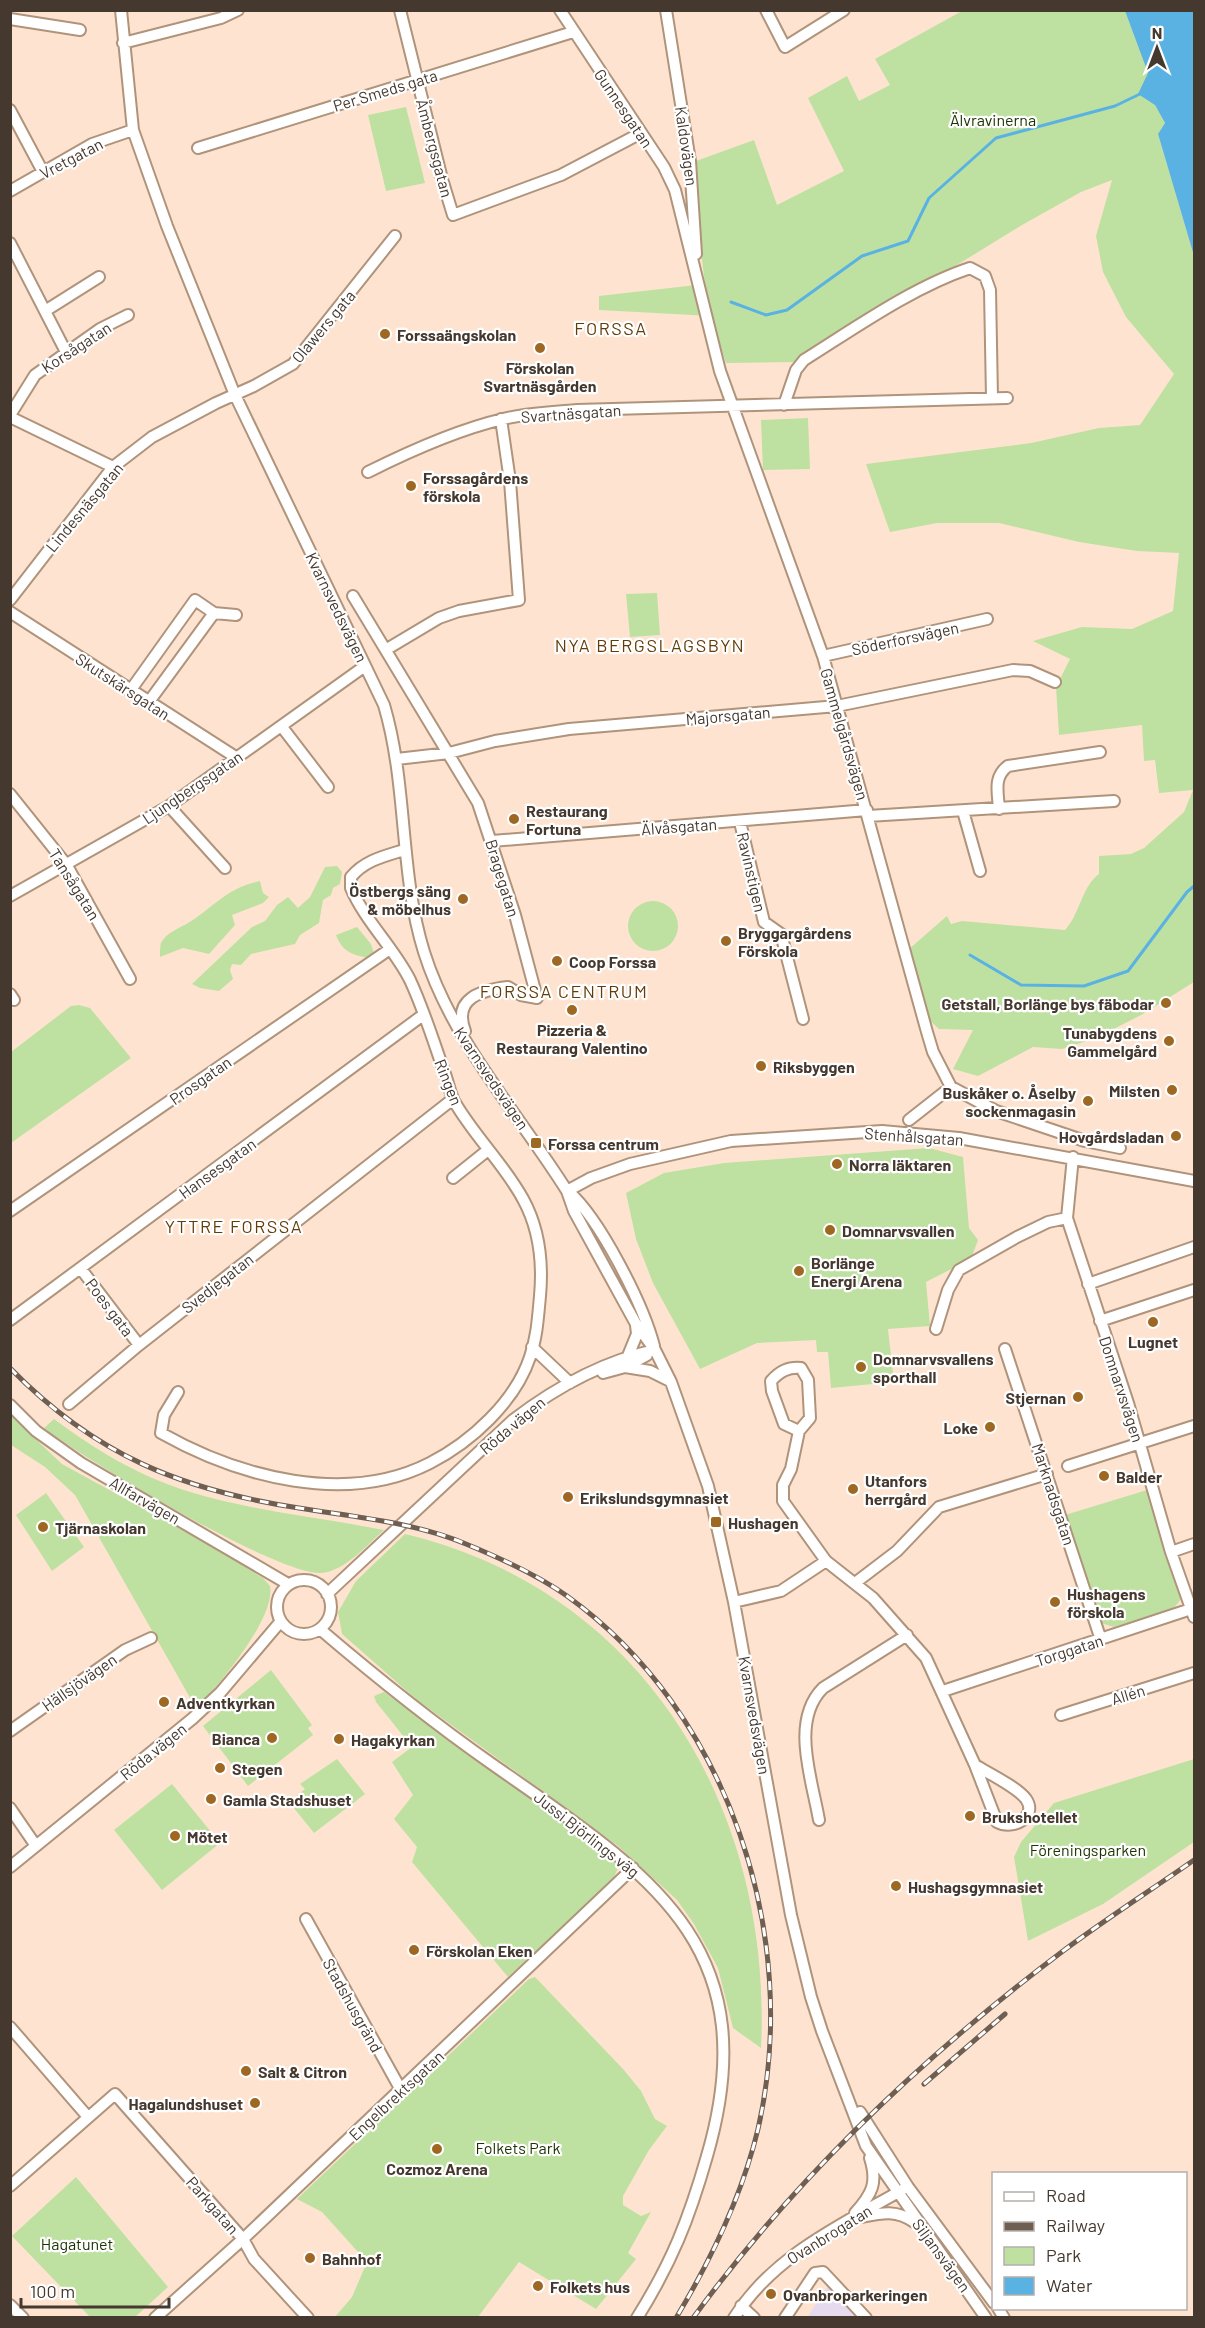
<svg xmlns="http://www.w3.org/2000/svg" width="1205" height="2328" viewBox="0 0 1205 2328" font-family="Barlow,sans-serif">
<rect width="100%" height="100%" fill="#fee4d0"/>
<path fill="#e6daef" d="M831,2281L866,2318H807Z"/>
<path fill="#bee1a1" d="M962,11H1125L1148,73L1155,105L1165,123L1158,134L1194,256V982L1143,1014L1096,1038L1062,1049L1033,1047L978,1076L953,1069L973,1030L939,1029L925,1016L909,949L947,916L951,924L962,921L1065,930C1080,914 1082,886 1099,874V856L1131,854L1144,848L1184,812L1193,790L1159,793L1155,760L1144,761L1142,725L1059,735L1056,687L1070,659L1033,641L1082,627L1132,629L1173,611L1179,553L1137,551L1079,542L999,523H937L890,532L866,464L1031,443L1099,428L1140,425L1174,374L1126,317L1103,272L1096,236L1112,180L1081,192L1022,225L799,362L726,363L711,316L599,310V296L705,284L700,243L696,161L754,140L777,205L844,171L808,98L847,76L859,101L890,85L875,59Z
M406,107L425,183L386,191L368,115Z
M808,418L810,469L763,470L761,420Z
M657,593L660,635L630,637L626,594Z
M337,866L342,872L340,884L333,888L331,895L323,900L319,923L300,935L295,944L251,954L241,965L232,964L230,970L233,979L219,991L200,988L192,984L252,927L265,921L277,905L288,897L298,908L310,897L325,867Z
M260,881L263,893L269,897L263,903L232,915L235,925L209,954L183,948L160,957C160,953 160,946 161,943C166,933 179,928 188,923C214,907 226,888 260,881Z
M628 926a25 25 0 1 1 50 0a25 25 0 1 1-50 0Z
M357,927L371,944L374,953L371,958C354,956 342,952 336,935Z
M79,1005L90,1008L131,1058L11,1143V1052L71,1006Z
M929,1148L963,1157L969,1228L978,1240L971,1259L926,1282L930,1326L888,1329L894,1382L831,1388L828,1352H817L816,1340L757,1343L700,1369L653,1283L636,1239L626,1193L664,1173L724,1163Z
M10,1415L62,1464L215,1548L263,1578L270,1586C276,1619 218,1684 197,1710L75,1495L45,1467L11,1445Z
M54,1419C94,1449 139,1476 187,1491C251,1511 318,1517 384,1530C368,1544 344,1572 321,1573C278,1576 84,1459 44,1428Z
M1147,1490L1182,1598L1173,1609L1114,1627L1101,1623L1065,1515Z
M46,1493L84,1547L52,1571L16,1515Z
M405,1534C645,1591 773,1811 761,2048L733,2028L718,1968L694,1924L677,1900L618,1846L417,1700L342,1634L338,1612L356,1581Z
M271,1670L312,1725L308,1728L313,1735L248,1786L203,1726Z
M384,1692L608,1849L618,1868L612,1882L508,1977L412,1862L417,1847L394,1819L413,1795L392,1762L412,1747L376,1702L374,1696Z
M337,1759L365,1794L314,1833L289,1802L305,1789L300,1784Z
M1194,1759V1842L1103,1904L1028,1941L1014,1857L1021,1842L1054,1803Z
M172,1784L220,1843L162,1890L114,1830Z
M535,1977L624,2070L641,2091L655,2119L667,2126L649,2150L623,2196V2205L641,2216L651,2212L628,2253L636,2259L596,2309L519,2262L478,2317H335L352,2297L367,2262L322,2212L297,2199L529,1979Z
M76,2177L168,2287L135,2317H90L12,2236Z"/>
<path fill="#5ab2e3" d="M1125,11H1194V256L1158,134L1165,123L1155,105L1138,94L1148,73Z"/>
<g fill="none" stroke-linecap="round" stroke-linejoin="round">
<path stroke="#5ab2e3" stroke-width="3" d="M731,302L766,315L787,310L862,256L908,241L929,198L996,138L1115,106L1142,93
M970,955L1021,985L1084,986L1128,971L1187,892L1194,886"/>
<g stroke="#b0937b" stroke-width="14">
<path id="minor" d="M121,10L133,130L167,226L235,395L384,705C408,786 399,872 424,952C452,1041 518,1113 567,1191L574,1211L636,1324L655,1350L671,1382L708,1486L734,1602L791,1915L811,1997L822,2031L866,2146L986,2318
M400,10L442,179L453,215L561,175L641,133
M560,10L664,167L675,190L720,371L823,656L927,1032L933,1052L951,1087L996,1111L1085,1141L1120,1148
M666,10L690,161L696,254
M766,10L785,47L844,10
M10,19L80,30
M123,43L221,18L238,10
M10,110L43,172
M198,148L573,32
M10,191L92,144L133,130
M10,243L66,352
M45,311L99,277
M784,405L796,370L804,360C855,328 913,287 970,268L985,276L990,290L992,398
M10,415L35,375L100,329L128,315
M10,417L113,467
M368,472C410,451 456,430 503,419C527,413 552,412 577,410L1007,398
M353,596L478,803L515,915L537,998L521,995L508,987C482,990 452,998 465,1031
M10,600L113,467L152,437L216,403L254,386L293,364L395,236
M10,612L237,758
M214,613L236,615
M387,649L439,618L459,611L519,600L510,481L501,419
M823,656L987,619
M130,691L195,600L214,613L148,703
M282,727L328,787
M397,759L449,753L495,741L569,729L837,706L1013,670L1030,671L1055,682
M10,794L66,864L130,979
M169,806L225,868
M999,809C998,792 993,777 1008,766L1100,752
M963,811L980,871
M868,816L1114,801
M740,822L764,922L781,934L803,1019
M492,841L867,810
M10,896L169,806L365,666
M10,994L14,1000
M909,1120L951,1087
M1073,1157L1067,1218L1128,1403L1171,1552L1194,1617
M453,1178L488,1150
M567,1191L591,1178L630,1164L731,1141L882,1131L959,1138L1194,1181
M568,1191C600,1219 643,1304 654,1346
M10,1211L390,949
M81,1269L139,1345
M1088,1284L1194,1247
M10,1320L423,1015
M1100,1321L1194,1290
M936,1329L948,1290L959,1270L1017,1237L1048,1222L1067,1218
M532,1347L570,1383
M1005,1349L1101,1640
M628,1356L637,1334L636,1325
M625,1367L650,1371L670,1381
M603,1373L625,1367L647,1355
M178,1392L164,1415L161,1433C239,1477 346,1506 430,1463C471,1442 515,1402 530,1357C537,1337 538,1317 540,1296C543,1263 539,1228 523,1199C504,1164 474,1136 454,1101C450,1093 448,1082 445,1074C434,1043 424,1010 410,980C394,948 365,921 351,888V877C365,860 385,856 404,850
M69,1404L139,1345L453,1099
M10,1405L36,1431L81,1463L288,1584
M799,1431L784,1424L772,1391L771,1381C780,1371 788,1367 801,1368L808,1380L810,1418L799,1431L791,1469L783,1485V1501L826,1561L873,1598L926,1658L975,1765
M1068,1466L1194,1426
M1171,1552L1194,1544
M277 1607a27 27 0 1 1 54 0a27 27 0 1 1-54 0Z
M855,1583L897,1551L939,1507L1047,1474
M327,1594L513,1420C555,1388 604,1361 655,1350
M734,1602L781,1591L826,1561
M321,1630C376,1677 432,1722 492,1764C646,1872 769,1943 707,2156C689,2219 672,2262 637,2318
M943,1691L1194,1608
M1061,1715L1194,1673
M10,1731L125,1650L151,1638
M975,1765C988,1773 1017,1787 1026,1799C1038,1816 1014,1831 997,1822Z
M10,1808L36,1846
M819,1820C812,1779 790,1721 823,1688L907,1635
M10,1867L192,1719L220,1693L281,1621
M306,1919L401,2090
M10,2027L88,2117
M860,2112L908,2187L994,2303
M10,2186L115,2094L243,2239L254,2259L308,2318
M855,2213C872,2194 878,2183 870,2158
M861,2217C881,2213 896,2209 914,2222
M10,2305L23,2318
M741,2306L754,2318
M998,2308L1004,2318
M155,2318L243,2239L633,1868
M734,2318C773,2256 841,2225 902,2190
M785,2318L815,2273L823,2272L866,2318"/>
</g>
<use href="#minor" stroke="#fff" stroke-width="10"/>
<g stroke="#6e5f52" stroke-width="5">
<path id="rail" d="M10,1368C95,1455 181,1490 299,1508C354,1517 414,1522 466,1544C500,1558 536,1574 567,1596C729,1712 802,1937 758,2129C742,2196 712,2258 676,2318
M924,2084L1005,2014
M693,2318C796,2177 925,2055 1063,1951C1106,1919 1151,1890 1194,1860"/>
</g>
<use href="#rail" stroke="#fff" stroke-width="3" stroke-dasharray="9" stroke-linecap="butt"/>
</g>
<g fill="#9e6722" stroke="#fff" stroke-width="2">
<circle cx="385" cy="334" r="6"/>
<circle cx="540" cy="348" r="6"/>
<circle cx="411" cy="486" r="6"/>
<circle cx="514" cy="819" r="6"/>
<circle cx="463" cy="899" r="6"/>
<circle cx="726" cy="941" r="6"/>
<circle cx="557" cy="961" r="6"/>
<circle cx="1166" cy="1003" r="6"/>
<circle cx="572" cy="1010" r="6"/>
<circle cx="1169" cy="1041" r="6"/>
<circle cx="761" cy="1066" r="6"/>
<circle cx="1172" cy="1090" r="6"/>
<circle cx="1088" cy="1101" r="6"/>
<circle cx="1176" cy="1136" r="6"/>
<rect x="530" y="1137" width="12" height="12" rx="3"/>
<circle cx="837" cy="1164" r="6"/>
<circle cx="830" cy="1230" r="6"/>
<circle cx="799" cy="1271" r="6"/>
<circle cx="1153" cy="1322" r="6"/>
<circle cx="861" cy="1367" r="6"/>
<circle cx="1078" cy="1397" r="6"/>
<circle cx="990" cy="1427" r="6"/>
<circle cx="1104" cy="1476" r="6"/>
<circle cx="853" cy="1489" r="6"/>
<circle cx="568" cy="1497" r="6"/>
<rect x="710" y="1516" width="12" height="12" rx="3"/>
<circle cx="43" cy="1527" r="6"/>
<circle cx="1055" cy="1602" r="6"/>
<circle cx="164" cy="1702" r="6"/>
<circle cx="272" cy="1738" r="6"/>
<circle cx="339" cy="1739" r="6"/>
<circle cx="220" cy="1768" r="6"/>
<circle cx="211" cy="1799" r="6"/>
<circle cx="970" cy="1816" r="6"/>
<circle cx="175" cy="1836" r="6"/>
<circle cx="896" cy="1886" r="6"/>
<circle cx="414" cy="1950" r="6"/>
<circle cx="246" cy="2071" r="6"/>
<circle cx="255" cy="2103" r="6"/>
<circle cx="437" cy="2149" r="6"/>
<circle cx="310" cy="2258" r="6"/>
<circle cx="538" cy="2286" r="6"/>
<circle cx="771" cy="2294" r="6"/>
</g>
<g text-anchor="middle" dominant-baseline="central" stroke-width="4.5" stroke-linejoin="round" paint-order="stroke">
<g font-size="16" fill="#45382e" stroke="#fff">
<text transform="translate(385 90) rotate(-17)">Per Smeds gata</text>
<text transform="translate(624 108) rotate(56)">Gunnesgatan</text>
<text transform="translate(687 146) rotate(82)">Kaldovägen</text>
<text transform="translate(435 148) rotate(75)">Åmbergsgatan</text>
<text transform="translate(71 158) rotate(-28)">Vretgatan</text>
<text transform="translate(323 326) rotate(-50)">Olawers gata</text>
<text transform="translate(76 347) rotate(-33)">Korsågatan</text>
<text transform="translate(571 413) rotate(-4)">Svartnäsgatan</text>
<text transform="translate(84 507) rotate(-50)">Lindesnäsgatan</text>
<text transform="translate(337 607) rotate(64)">Kvarnsvedsvägen</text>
<text transform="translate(905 638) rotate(-12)">Söderforsvägen</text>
<text transform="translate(123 686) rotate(33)">Skutskärsgatan</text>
<text transform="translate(728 715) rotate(-5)">Majorsgatan</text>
<text transform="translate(845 734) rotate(74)">Gammelgårdsvägen</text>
<text transform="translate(192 787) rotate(-34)">Ljungbergsgatan</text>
<text transform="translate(679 826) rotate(-4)">Älvåsgatan</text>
<text transform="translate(752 872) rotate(77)">Ravinstigen</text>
<text transform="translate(503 878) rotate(73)">Bragegatan</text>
<text transform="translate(75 884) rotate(58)">Tansågatan</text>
<text transform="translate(492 1078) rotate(56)">Kvarnsvedsvägen</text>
<text transform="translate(200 1080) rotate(-35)">Prosgatan</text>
<text transform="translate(449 1082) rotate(68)">Ringen</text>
<text transform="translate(914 1136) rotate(4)">Stenhålsgatan</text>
<text transform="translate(217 1168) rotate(-36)">Hansesgatan</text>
<text transform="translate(217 1283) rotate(-38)">Svedjegatan</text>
<text transform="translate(110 1307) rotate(53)">Poes gata</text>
<text transform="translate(1122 1389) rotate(72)">Domnarvsvägen</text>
<text transform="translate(512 1425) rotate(-40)">Röda vägen</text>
<text transform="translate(1054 1494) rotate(72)">Marknadsgatan</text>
<text transform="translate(145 1500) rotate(30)">Allfarvägen</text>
<text transform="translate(1069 1650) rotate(-18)">Torggatan</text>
<text transform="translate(79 1682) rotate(-35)">Hällsjövägen</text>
<text transform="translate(1128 1694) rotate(-17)">Allén</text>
<text transform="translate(755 1715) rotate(80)">Kvarnsvedsvägen</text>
<text transform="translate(153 1751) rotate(-39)">Röda vägen</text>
<text transform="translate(587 1834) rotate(38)">Jussi Björlings väg</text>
<text transform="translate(353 2005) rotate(61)">Stadshusgränd</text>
<text transform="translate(396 2095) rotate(-43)">Engelbrektsgatan</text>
<text transform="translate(213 2205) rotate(49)">Parkgatan</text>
<text transform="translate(829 2234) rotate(-32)">Ovanbrogatan</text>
<text transform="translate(942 2255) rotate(54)">Siljansvägen</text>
</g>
<g font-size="16" fill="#1b3300" stroke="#fff">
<text x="993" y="119">Älvravinerna</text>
<text x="1088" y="1849">Föreningsparken</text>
<text x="518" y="2147">Folkets Park</text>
<text x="77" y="2243">Hagatunet</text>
</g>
<g font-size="16" font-weight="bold" fill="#45382e" stroke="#fff" text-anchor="start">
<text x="397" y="334">Forssaängskolan</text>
<text x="540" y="367" text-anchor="middle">Förskolan<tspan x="540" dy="18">Svartnäsgården</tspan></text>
<text x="423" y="477">Forssagårdens<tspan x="423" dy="18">förskola</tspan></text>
<text x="526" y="810">Restaurang<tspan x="526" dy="18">Fortuna</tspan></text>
<text x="451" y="890" text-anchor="end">Östbergs säng<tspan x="451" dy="18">&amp; möbelhus</tspan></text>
<text x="738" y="932">Bryggargårdens<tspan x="738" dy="18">Förskola</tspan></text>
<text x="569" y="961">Coop Forssa</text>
<text x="1154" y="1003" text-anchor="end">Getstall, Borlänge bys fäbodar</text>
<text x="572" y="1029" text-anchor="middle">Pizzeria &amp;<tspan x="572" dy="18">Restaurang Valentino</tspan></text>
<text x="1157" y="1032" text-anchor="end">Tunabygdens<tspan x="1157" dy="18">Gammelgård</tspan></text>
<text x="773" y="1066">Riksbyggen</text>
<text x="1160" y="1090" text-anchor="end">Milsten</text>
<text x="1076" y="1092" text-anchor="end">Buskåker o. Åselby<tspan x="1076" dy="18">sockenmagasin</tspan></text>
<text x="1164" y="1136" text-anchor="end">Hovgårdsladan</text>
<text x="548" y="1143">Forssa centrum</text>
<text x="849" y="1164">Norra läktaren</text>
<text x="842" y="1230">Domnarvsvallen</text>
<text x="811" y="1262">Borlänge<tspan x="811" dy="18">Energi Arena</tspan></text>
<text x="1153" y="1341" text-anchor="middle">Lugnet</text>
<text x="873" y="1358">Domnarvsvallens<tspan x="873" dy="18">sporthall</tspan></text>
<text x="1066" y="1397" text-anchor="end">Stjernan</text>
<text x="978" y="1427" text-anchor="end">Loke</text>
<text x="1116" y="1476">Balder</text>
<text x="865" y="1480">Utanfors<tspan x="865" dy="18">herrgård</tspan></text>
<text x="580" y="1497">Erikslundsgymnasiet</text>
<text x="728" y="1522">Hushagen</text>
<text x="55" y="1527">Tjärnaskolan</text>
<text x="1067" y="1593">Hushagens<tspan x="1067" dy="18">förskola</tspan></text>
<text x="176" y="1702">Adventkyrkan</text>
<text x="260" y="1738" text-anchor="end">Bianca</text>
<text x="351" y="1739">Hagakyrkan</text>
<text x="232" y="1768">Stegen</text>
<text x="223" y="1799">Gamla Stadshuset</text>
<text x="982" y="1816">Brukshotellet</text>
<text x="187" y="1836">Mötet</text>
<text x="908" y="1886">Hushagsgymnasiet</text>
<text x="426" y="1950">Förskolan Eken</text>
<text x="258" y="2071">Salt &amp; Citron</text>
<text x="243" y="2103" text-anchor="end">Hagalundshuset</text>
<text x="437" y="2168" text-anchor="middle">Cozmoz Arena</text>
<text x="322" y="2258">Bahnhof</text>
<text x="550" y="2286">Folkets hus</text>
<text x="783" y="2294">Ovanbroparkeringen</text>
</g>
<g font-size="18" letter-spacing="1.5" fill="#623d0b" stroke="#fff">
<text x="611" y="328">FORSSA</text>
<text x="650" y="645">NYA BERGSLAGSBYN</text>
<text x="564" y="991">FORSSA CENTRUM</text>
<text x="234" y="1226">YTTRE FORSSA</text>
</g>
</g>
<rect width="1205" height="2328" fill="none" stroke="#45382e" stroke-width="24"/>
<rect x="992" y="2172" width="195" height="138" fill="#ffffff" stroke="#b5afab" stroke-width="1.5"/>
<rect x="1004" y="2192" width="30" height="9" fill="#ffffff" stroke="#b5afab" stroke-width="1.5"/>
<text x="1046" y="2202" font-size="18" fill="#45382e">Road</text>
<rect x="1004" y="2222" width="30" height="9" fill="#6e5f52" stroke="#b5afab" stroke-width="1.5"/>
<text x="1046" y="2232" font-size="18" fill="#45382e">Railway</text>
<rect x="1004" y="2247" width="30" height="18" fill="#bee1a1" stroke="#b5afab" stroke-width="1.5"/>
<text x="1046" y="2262" font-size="18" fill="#45382e">Park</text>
<rect x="1004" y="2277" width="30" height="18" fill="#5ab2e3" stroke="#b5afab" stroke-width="1.5"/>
<text x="1046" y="2292" font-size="18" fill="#45382e">Water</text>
<g transform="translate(1157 48)" stroke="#ffffff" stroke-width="4.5" paint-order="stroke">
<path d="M0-4.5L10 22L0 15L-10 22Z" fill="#45382e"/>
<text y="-9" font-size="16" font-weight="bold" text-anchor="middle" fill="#45382e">N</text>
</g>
<path d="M21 2298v9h148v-9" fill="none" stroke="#45382e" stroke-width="3"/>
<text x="30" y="2298" font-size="18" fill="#45382e" stroke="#ffffff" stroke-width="4.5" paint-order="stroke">100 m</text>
</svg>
